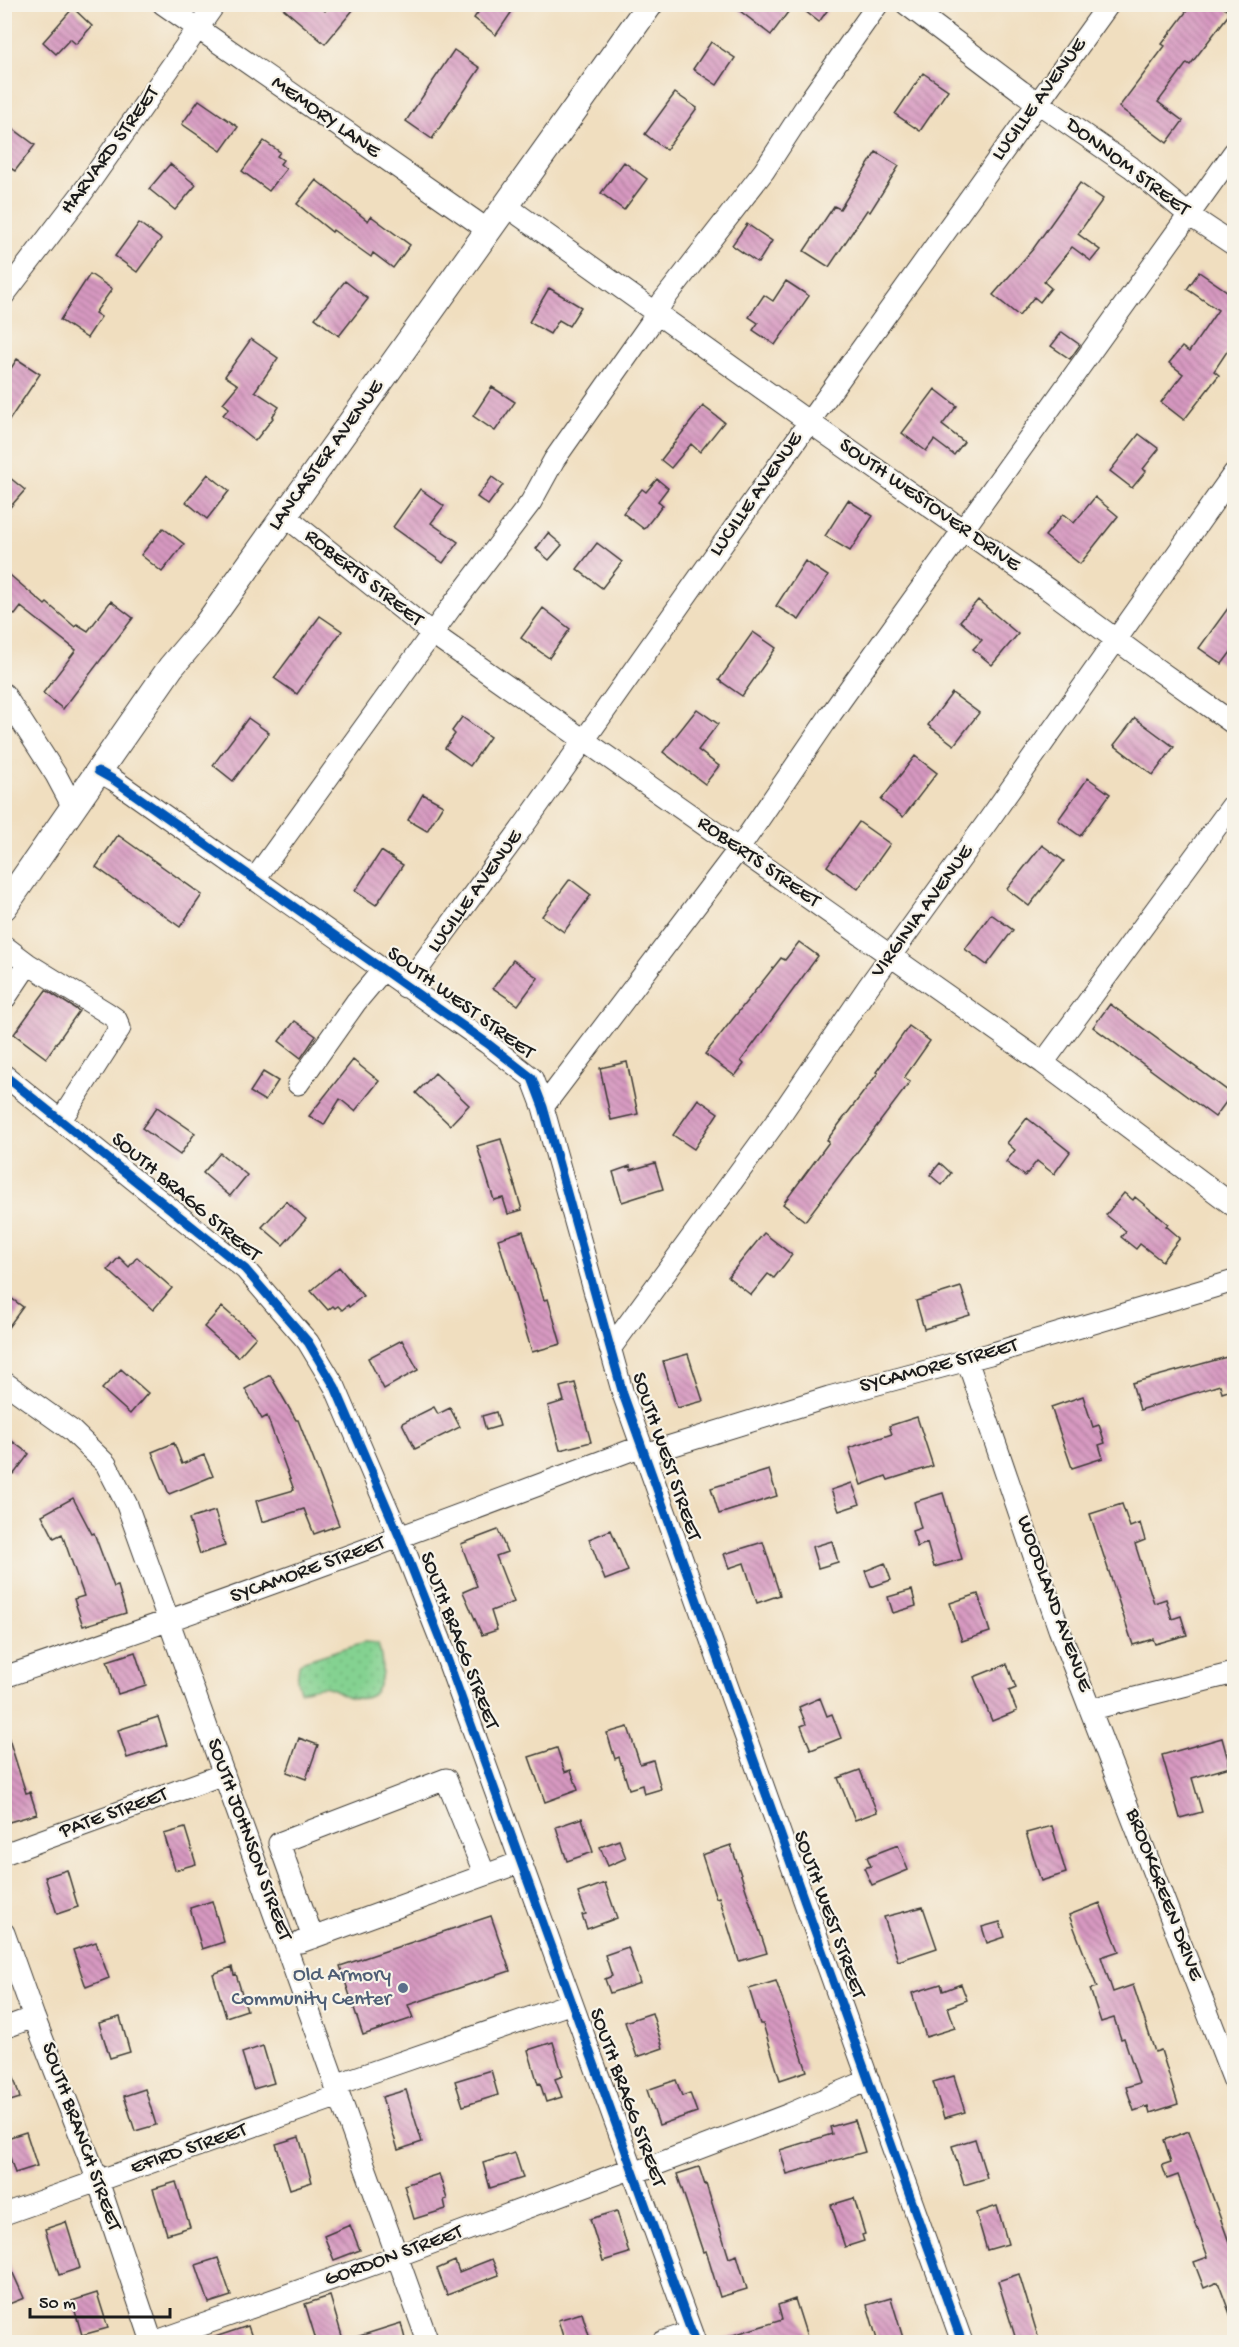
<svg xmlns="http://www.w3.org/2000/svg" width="1239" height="2347" viewBox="0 0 1239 2347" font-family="'Gochi Hand',sans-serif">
<defs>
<pattern id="park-dots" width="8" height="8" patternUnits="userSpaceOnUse" patternTransform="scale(1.5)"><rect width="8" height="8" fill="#84d291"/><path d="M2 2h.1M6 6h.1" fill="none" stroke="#71b47c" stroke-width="1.8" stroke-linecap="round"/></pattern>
<pattern id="building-back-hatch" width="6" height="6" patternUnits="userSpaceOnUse" patternTransform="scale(1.5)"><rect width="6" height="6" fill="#d799c1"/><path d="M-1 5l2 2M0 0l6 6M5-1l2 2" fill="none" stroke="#ae7c9c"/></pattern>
</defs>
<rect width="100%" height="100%" fill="#f7f3e8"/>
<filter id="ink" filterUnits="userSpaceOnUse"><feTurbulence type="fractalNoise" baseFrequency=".0167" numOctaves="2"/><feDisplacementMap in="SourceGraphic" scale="12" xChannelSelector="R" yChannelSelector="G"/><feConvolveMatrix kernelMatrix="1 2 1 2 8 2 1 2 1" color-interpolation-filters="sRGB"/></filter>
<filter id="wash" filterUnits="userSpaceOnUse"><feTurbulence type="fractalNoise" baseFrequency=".008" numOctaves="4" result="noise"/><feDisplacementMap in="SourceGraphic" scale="24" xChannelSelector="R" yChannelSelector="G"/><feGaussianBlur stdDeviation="1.35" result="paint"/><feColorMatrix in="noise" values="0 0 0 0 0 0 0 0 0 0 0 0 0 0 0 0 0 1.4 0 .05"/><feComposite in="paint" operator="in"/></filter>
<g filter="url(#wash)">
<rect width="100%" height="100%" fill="#f0debf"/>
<path fill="url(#park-dots)" stroke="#507756" stroke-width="1.5" d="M364,1642L378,1643C385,1668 386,1706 349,1697C341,1695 335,1689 328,1687C320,1685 308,1690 300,1691L297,1681L299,1665L301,1662Z"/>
<g id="blocks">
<path fill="url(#building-back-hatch)" d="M278,4H317L325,11L330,4H358L325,44Z
M484,4H517L496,35L474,18Z
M731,4H794L771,35Z
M796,4H832L819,22Z
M1192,4H1219L1230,13L1190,65L1187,63L1158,102L1183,121L1167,143L1119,107L1165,46L1162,44Z
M73,8L92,26L76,44L70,39L56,54L43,42Z
M711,42L735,58L717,85L693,69Z
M454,50L480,68L432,139L406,121Z
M923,73L948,90L920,131L895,114Z
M675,93L697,108L666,150L645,134Z
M199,100L238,127L221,151L182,124Z
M4,122L35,145L15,171L4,164Z
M264,141L280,152L277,156L283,160L280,164L286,169L269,191L242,171Z
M876,152L899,166L870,212L867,210L829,267L804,251L834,206L840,209Z
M624,162L647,179L624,210L601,193Z
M170,164L196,185L175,210L149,189Z
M316,180L368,221L371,216L410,245L393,268L373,253L371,257L333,230L332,232L297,204Z
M1080,183L1103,199L1078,234L1100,250L1091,261L1072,247L1044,282L1051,288L1040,302L1034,297L1019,316L993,295L1033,249Z
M139,223L161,239L137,272L115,256Z
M747,224L772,241L758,263L732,245Z
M1199,272L1234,296V341L1214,371L1219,375L1184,420L1161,402L1183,374L1169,363L1182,347L1189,352L1218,310L1187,289Z
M90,274L112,289L95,313L101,317L87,338L60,320Z
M345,281L368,299L339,336L315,318Z
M786,281L809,296L775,345L753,330L758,323L749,317L764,295L773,301Z
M549,288L581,307L569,326L559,320L550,334L529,322Z
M1062,332L1080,345L1070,359L1051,346Z
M251,339L278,358L255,391L279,407L272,417L273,418L255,441L223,415L229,408L223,403L238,385L225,376Z
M17,359L40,374L4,428V379Z
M492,387L515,402L495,431L473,416Z
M935,389L957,406L942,425L964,442L954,455L934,440L926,451L902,433Z
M703,406L724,422L700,452L691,444L671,468L661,460Z
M1139,434L1159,449L1143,469L1146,471L1132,488L1110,471Z
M4,473L25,490L4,514Z
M208,474L229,491L207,519L186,502Z
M492,477L503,485L488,505L477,497Z
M657,479L668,488L658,501L663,505L644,529L623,513L642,489L646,492Z
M420,489L444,506L431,523L458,542L443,563L393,527Z
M1095,497L1118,516L1080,564L1045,536L1063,514L1074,523Z
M848,500L873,516L850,551L825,536Z
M163,528L184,544L162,572L141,555Z
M548,533L562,545L549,560L536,549Z
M597,543L622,562L602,588L577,569Z
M805,561L828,576L799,620L776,606Z
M4,570L45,605L47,603L75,627L77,624L88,631L111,601L133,618L63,709L43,693L76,650L21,607L15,615L4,606Z
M978,600L1018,634L992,665L973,649L982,640L960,621Z
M1234,600V648L1222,664L1199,648Z
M543,608L570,629L549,658L521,638Z
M320,616L342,631L297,694L274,678Z
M753,632L776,648L742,696L719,680Z
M952,693L979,713L954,745L928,725Z
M697,709L718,724L698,750L719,766L705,784L663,752Z
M462,717L490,737L470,766L445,748L455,734L452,731Z
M248,718L269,733L233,781L213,765Z
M1135,718L1174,747L1153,775L1114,745Z
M915,756L937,773L903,817L881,800Z
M1088,778L1110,794L1080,836L1058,820Z
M423,794L443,805L427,831L408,820Z
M859,822L890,844L858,889L827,866Z
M118,835L202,895L180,927L96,867Z
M1042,845L1064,861L1029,906L1007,889Z
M381,851L403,865L376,905L355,891Z
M570,879L591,895L564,932L542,916Z
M991,914L1013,930L987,965L965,949Z
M799,942L818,956L741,1061L744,1064L735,1076L705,1054L781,958L785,960Z
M513,960L538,978L518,1005L493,988Z
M46,990L79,1011L46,1058L14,1034Z
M1110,1004L1232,1094L1215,1117L1093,1027Z
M295,1021L316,1036L301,1058L279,1041Z
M909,1026L930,1041L904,1078L910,1082L805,1221L783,1204L829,1142L827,1140L878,1073L876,1072Z
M353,1060L379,1081L355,1111L340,1099L324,1125L309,1116Z
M627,1062L638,1114L611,1120L600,1068Z
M263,1072L278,1081L265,1101L250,1092Z
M435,1073L469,1105L450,1125L416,1093Z
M698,1099L718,1113L694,1149L673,1135Z
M157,1107L195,1133L180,1155L142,1128Z
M1027,1118L1070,1152L1054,1174L1037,1161L1025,1176L1006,1162L1015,1150L1007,1143Z
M501,1139L522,1210L508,1214L503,1198L494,1200L477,1146Z
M220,1153L247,1175L230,1196L203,1173Z
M655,1163L663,1189L622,1202L613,1172L630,1166L631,1170Z
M940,1163L951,1173L942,1185L930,1175Z
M1124,1193L1133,1200L1135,1197L1168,1224L1166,1226L1180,1238L1162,1261L1140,1244L1136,1249L1121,1237L1126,1231L1106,1215Z
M286,1201L306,1219L283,1245L262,1227Z
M523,1231L544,1300L548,1299L561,1344L532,1352L498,1239Z
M764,1233L792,1255L774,1278L768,1274L751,1295L728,1277Z
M119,1257L129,1267L137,1257L172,1288L153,1310L108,1270Z
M339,1267L363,1296L349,1307L348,1305L342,1310L338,1306L335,1308L333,1306L328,1310L311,1291Z
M961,1287L970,1315L924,1329L916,1301Z
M4,1293L23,1307L4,1333Z
M222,1307L256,1337L238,1357L204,1327Z
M402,1340L418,1370L384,1389L368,1358Z
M688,1354L703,1401L677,1408L663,1361Z
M1234,1355V1389L1222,1393L1220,1385L1140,1410L1132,1383Z
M121,1369L148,1393L130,1414L102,1389Z
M270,1375L296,1420H298L339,1525L314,1534L304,1509L262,1522L256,1501L294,1490L267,1416L262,1419L245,1389Z
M575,1383L591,1442L560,1450L548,1406L564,1401L560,1387Z
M1083,1396L1093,1427L1099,1425L1105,1443L1099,1445L1103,1458L1072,1468L1051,1407Z
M434,1407L438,1414L450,1408L460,1427L415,1449L402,1423Z
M496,1412L500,1426L486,1430L482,1416Z
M917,1417L933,1466L888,1480L886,1476L861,1485L849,1448L892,1434L889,1426Z
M4,1435L29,1454L14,1474L4,1466Z
M174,1443L182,1464L204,1455L213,1476L169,1494L152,1452Z
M769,1470L777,1496L719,1514L711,1488Z
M852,1483L860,1504L839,1511L831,1490Z
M943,1493L962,1559L934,1567L927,1543L917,1547L912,1531L921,1528L914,1502Z
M73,1498L92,1534L94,1533L114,1587L118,1586L126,1613L83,1626L74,1599L84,1596L62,1534L54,1538L42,1515Z
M1122,1504L1130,1527L1140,1523L1145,1540L1135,1544L1154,1603L1166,1599L1172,1619L1181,1616L1187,1635L1155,1644L1153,1639L1133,1645L1090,1514Z
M215,1511L225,1546L200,1554L189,1519Z
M498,1530L507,1552L496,1556L514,1602L491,1611L497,1630L482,1635L463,1592L477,1586L461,1544Z
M611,1530L628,1571L605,1580L589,1539Z
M832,1541L838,1562L818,1568L812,1547Z
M763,1542L780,1595L757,1603L744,1563L729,1568L724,1554Z
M885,1563L891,1580L871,1587L865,1571Z
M912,1590L916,1606L893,1613L888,1597Z
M978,1594L990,1632L962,1641L950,1603Z
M135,1652L146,1685L118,1694L107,1661Z
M1007,1664L1016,1688L1009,1691L1017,1711L992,1721L974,1677Z
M820,1698L827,1716L832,1714L841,1738L811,1750L801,1726L806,1724L799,1707Z
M158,1717L167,1745L127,1758L118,1730Z
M628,1727L640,1764L653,1760L661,1789L644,1794L642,1785L629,1789L619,1757L615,1759L607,1733Z
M8,1736L26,1793L30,1792L37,1814L9,1822L4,1807V1737Z
M299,1738L318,1745L306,1779L287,1772Z
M1222,1738L1230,1767L1192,1778L1202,1812L1180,1818L1162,1755Z
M557,1748L565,1772L571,1770L578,1790L545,1802L529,1757Z
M860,1770L877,1812L855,1820L838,1778Z
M582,1818L593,1852L567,1861L556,1827Z
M1052,1826L1066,1873L1041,1881L1026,1833Z
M185,1828L196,1864L175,1870L164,1834Z
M619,1840L626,1858L608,1866L600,1847Z
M731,1845L767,1953L739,1961L719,1897L716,1898L702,1855Z
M898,1845L908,1870L872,1885L864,1868L871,1866L867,1857Z
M67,1870L78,1907L57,1914L45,1877Z
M605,1883L617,1918L587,1929L582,1915L586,1914L578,1893Z
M212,1901L224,1942L202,1949L190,1908Z
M1100,1903L1119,1951L1101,1957L1113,1992L1133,1985L1155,2052L1161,2050L1178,2104L1150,2113L1148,2106L1134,2111L1126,2087L1139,2083L1124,2038L1121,2039L1114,2018L1101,2022L1090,1989L1097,1987L1069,1915Z
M923,1907L937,1948L898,1961L884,1917Z
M491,1916L510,1971L408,2005L413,2018L363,2035L340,1966Z
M1000,1922L1005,1937L987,1943L982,1927Z
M96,1942L109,1978L86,1987L73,1950Z
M628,1947L640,1983L610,1993L605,1979L612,1976L605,1955Z
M232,1967L234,1975L236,1974L247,2010L226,2017L213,1974Z
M776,1981L807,2071L780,2080L763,2024H760L749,1989Z
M941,1984L943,1991L961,1984L967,2000L948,2007L955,2028L926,2037L912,1993Z
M652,2013L663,2048L637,2057L625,2022Z
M120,2017L130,2052L110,2058L99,2023Z
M553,2042L563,2076L555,2079L562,2097L546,2102L540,2083L538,2084L528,2050Z
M263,2046L274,2083L253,2089L242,2053Z
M8,2058L20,2098L4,2103V2059Z
M491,2070L498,2095L463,2106L455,2081Z
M954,2076L965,2112L944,2118L933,2082Z
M676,2080L682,2096L690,2093L697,2112L659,2125L647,2090Z
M145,2089L156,2125L135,2131L124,2096Z
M406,2090L422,2142L398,2150L382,2097Z
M855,2120L865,2152L787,2174L780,2150L832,2134L830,2127Z
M1189,2131L1234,2256V2322H1233L1218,2282L1204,2288L1194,2262L1208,2257L1178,2175L1167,2179L1162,2165L1171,2162L1164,2140Z
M26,2132L37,2166L15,2173L4,2139Z
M299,2137L312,2182L290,2189L276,2144Z
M975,2139L987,2178L964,2185L952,2146Z
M515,2153L523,2178L490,2188L483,2163Z
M699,2167L705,2185L706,2184L729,2258L737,2255L747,2289L720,2297L706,2251L703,2252L677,2174Z
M439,2174L447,2199L444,2200L446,2209L414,2219L404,2185Z
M176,2182L190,2227L167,2234L153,2189Z
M854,2198L865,2234L862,2235L864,2241L845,2247L831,2205Z
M997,2206L1008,2244L987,2250L976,2213Z
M617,2211L629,2253L603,2261L590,2219Z
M66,2222L80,2268L59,2275L45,2229Z
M350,2225L360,2250L334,2260L324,2236Z
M4,2253L24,2298L4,2306Z
M218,2258L231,2296L209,2303L196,2265Z
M492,2259L499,2275L447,2295L437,2269L455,2261L459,2272Z
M1019,2274L1040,2343H1017L998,2281Z
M97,2293L108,2328L82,2335L72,2301Z
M330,2296L342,2336L317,2343L305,2304Z
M891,2298L903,2338L887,2343H878L867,2305Z
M795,2299L809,2343H720V2339L782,2320L778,2305Z
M582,2313L590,2339L579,2343H565L558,2320Z
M401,2323L406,2343H351L350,2339Z
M248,2326L254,2343H206V2340Z"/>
</g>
</g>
<g filter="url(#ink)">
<use href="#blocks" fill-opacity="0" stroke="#3c3934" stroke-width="1.5"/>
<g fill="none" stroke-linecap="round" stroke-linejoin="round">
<g stroke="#3c3934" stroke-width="23">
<path id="minor" d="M163,4L488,230
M906,4L1021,91L1131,167L1189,215L1234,245
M505,205L809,422L1049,590L1141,658L1234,724
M4,295L80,196L215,4
M285,516L433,634L1043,1063L1234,1206
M4,694L56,775L73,807
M98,771L114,780L487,1043L532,1078L543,1107L623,1394L962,2342
M254,880L455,602L531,502L554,460L650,324L663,301L764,171L810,100L878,4
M4,946L28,964L109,1014L116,1019L120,1028L61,1120
M405,987L527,821L809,422L1109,4
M4,1000L28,964
M1043,1063L1234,803
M4,1075L245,1269L308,1342L335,1387L400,1538L440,1639L695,2342
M298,1084L356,1002L382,971
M543,1107L738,850L831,714L1234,152
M610,1349L775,1123L868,987L988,821L1234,473
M967,1360L1059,1629L1234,2081
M4,1382L71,1430L106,1464L127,1505L428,2342
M645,1454L829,1397L990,1354L1234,1281
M4,1677C219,1605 431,1526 642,1446
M1092,1709L1234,1673
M4,1854L224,1774
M4,1933L34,2017L98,2181L152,2342
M313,1938L279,1843L446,1779L485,1875
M301,1942L521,1862
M4,2028L34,2017
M335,2085L572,2003
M634,2173L787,2115L869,2080
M4,2214L339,2096
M154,2342L397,2256L633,2168
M662,2342L691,2332"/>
</g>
<g stroke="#3c3934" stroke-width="28">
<path id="major" d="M4,907L171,667L205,627L650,4"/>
</g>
<use href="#minor" stroke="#fff" stroke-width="21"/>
<use href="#major" stroke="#fff" stroke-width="26"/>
<g stroke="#f7f3e8" stroke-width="13">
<path id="cycleway" d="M98,771L114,780L487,1043L532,1078L543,1107L623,1394L962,2342
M4,1075L245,1269L308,1342L335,1387L400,1538L440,1639L695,2342"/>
</g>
<use href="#cycleway" stroke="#0057b8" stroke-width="9"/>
</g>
</g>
<circle fill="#5c6f8a" stroke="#f7f3e8" stroke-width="2" cx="403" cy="1988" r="6"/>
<g text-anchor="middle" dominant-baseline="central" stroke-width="4.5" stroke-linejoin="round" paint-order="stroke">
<g font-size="21" fill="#1c1c1c" stroke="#f7f3e8">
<text transform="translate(1040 100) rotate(-54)">LUCILLE AVENUE</text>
<text transform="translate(325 118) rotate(35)">MEMORY LANE</text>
<text transform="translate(111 151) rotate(-54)">HARVARD STREET</text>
<text transform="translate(1127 168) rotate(37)">DONNOM STREET</text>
<text transform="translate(327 456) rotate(-54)">LANCASTER AVENUE</text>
<text transform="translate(757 495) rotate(-55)">LUCILLE AVENUE</text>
<text transform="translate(929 506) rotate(35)">SOUTH WESTOVER DRIVE</text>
<text transform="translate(363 579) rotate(38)">ROBERTS STREET</text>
<text transform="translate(758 863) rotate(35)">ROBERTS STREET</text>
<text transform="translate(476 892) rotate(-54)">LUCILLE AVENUE</text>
<text transform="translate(923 912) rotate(-54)">VIRGINIA AVENUE</text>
<text transform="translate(460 1004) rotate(36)">SOUTH WEST STREET</text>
<text transform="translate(185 1198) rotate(40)">SOUTH BRAGG STREET</text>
<text transform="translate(939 1367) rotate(-15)">SYCAMORE STREET</text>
<text transform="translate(665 1457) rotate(71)">SOUTH WEST STREET</text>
<text transform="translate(308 1571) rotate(-20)">SYCAMORE STREET</text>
<text transform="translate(1053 1604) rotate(70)">WOODLAND AVENUE</text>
<text transform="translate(458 1641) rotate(69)">SOUTH BRAGG STREET</text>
<text transform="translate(114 1814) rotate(-20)">PATE STREET</text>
<text transform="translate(248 1840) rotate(70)">SOUTH JOHNSON STREET</text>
<text transform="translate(1163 1895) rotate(69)">BROOKGREEN DRIVE</text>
<text transform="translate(828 1915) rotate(70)">SOUTH WEST STREET</text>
<text transform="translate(626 2098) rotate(70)">SOUTH BRAGG STREET</text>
<text transform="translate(80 2137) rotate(70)">SOUTH BRANCH STREET</text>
<text transform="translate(189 2150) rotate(-19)">EFIRD STREET</text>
<text transform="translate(394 2257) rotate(-20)">GORDON STREET</text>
</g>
<g font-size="21" fill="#4e5e75" stroke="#f7f3e8" text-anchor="end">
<text x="391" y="1976">Old Armory<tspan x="391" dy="24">Community Center</tspan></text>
</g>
</g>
<rect width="1239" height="2347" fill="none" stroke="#f7f3e8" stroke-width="24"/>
<path d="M30 2308v9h140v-9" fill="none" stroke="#1c1c1c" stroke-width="3"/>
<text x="39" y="2308" font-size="18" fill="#1c1c1c" stroke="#f7f3e8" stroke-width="4.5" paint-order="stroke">50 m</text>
</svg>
